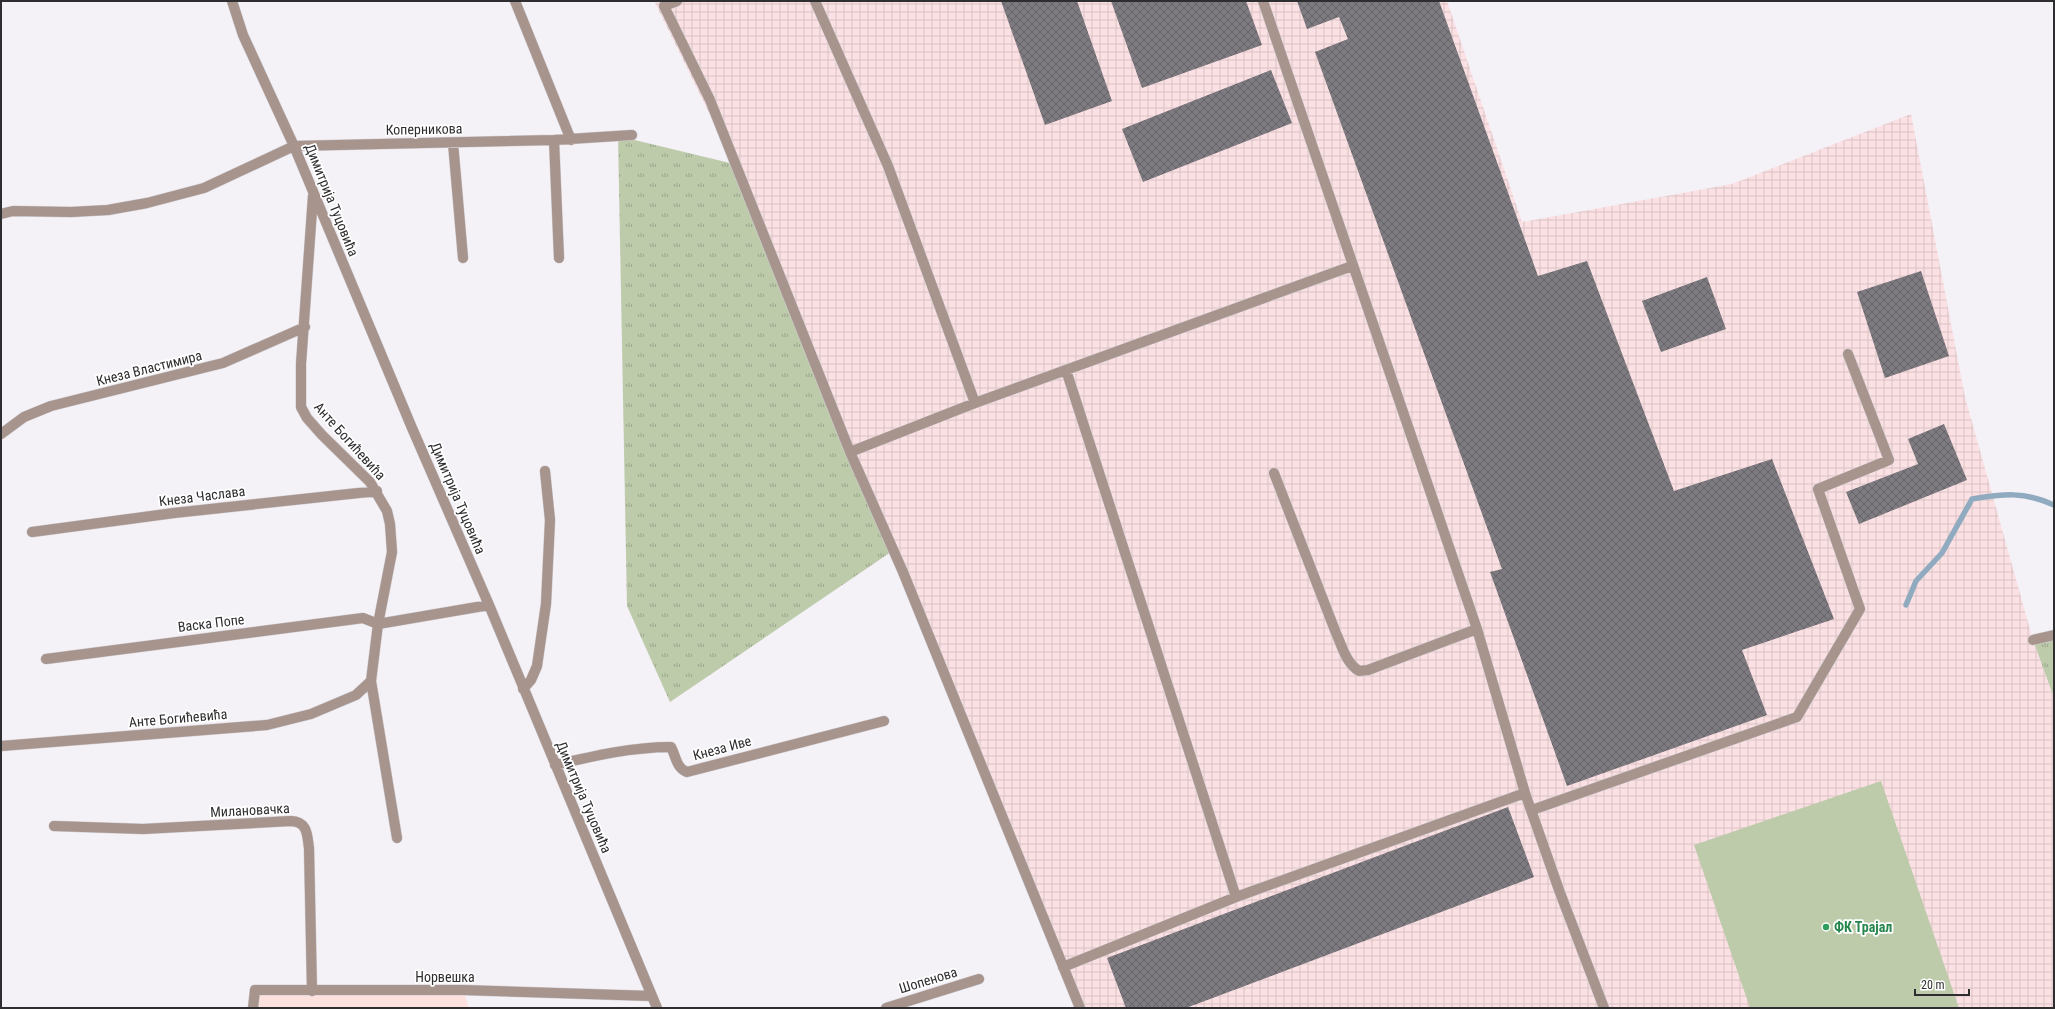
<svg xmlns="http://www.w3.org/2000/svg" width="2055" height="1009" viewBox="0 0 2055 1009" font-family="'Roboto Condensed',sans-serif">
<defs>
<pattern id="industrial-grid" width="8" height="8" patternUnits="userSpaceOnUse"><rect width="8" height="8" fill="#fce1e4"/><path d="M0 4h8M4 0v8" fill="none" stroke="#d8c1c4"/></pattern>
<pattern id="grass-tufts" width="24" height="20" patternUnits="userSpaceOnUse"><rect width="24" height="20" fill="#bdcbab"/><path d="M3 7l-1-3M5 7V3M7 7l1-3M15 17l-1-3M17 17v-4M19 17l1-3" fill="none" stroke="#9aa58c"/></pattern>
<pattern id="building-cross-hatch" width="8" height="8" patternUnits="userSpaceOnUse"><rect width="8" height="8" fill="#7d7a80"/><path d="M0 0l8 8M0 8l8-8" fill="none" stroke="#676469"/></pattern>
</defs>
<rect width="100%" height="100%" fill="#f4f1f7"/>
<path fill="url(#industrial-grid)" d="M654,1H1447L1522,222L1732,184L1911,114L1965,397L2033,640L2054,698V1008H1080L734,164Z"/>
<path fill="#fce1de" d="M255,990H463L469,1008H253Z"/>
<path fill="url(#grass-tufts)" d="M618,136L734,164L891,552L670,702L627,606Z
M2054,635V698L2033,640Z"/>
<path fill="#bdcbab" d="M1881,781L1959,1008H1750L1694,845Z"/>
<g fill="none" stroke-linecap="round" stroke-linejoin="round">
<path stroke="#90aabf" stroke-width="5.5" d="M1906,605L1916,581L1942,553L1972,499C2003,494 2024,491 2054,505"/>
</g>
<path fill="url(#building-cross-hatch)" d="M1001,1H1077L1112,101L1045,125Z
M1111,1H1246L1262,45L1142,88Z
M1297,1H1439L1538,276L1587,261L1674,491L1772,459L1834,619L1742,650L1767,715L1567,786L1490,572L1502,569L1315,52L1348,39L1339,17L1307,29Z
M1271,70L1292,123L1143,182L1122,129Z
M1921,271L1949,356L1885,378L1857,292Z
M1707,277L1726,329L1661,352L1642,301Z
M1944,424L1967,480L1859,524L1846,492L1918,464L1908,439Z
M1508,807L1534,877L1186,1008H1126L1107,958Z"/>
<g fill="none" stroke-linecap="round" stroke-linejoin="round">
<g stroke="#d0ced3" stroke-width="11">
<path id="minor" d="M232,1L243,35L294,146L412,428L489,605L657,1008
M515,1L571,140
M677,1L664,6L710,100L850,452L903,572L1080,1008
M815,1L888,166L975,403
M1263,1L1477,629L1525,793L1559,890L1604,1008
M554,140L559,258
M453,143L463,258
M1,214L13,211L71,212L108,210L147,203L204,188L294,146L554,140L632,135
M1066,370L1236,897
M1,434L24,417L51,406L223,363L305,327
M850,452L975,403L1352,266
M1274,473L1336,633C1342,646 1346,663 1359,671L1368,670L1477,629
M32,532L174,513L377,491
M378,624L489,605
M2033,640L2054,635
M46,659L363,618L378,624
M371,681L397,838
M523,689L531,680L537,666L546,604L550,520L545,471
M1,746L267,725L311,714L356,695L371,681L378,624L392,552L390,524L387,511L370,482L322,435L307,418L301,407V364L313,196
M555,765C593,756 632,747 671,747C676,756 676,768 687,772L884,721
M1532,810L1797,717L1860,609L1818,489L1889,460L1848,354
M54,826L143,829L291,821C308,822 307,835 309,848L312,991
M1063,967L1236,897L1525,793
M253,1008L255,990H463L652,996
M886,1008L979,979"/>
</g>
<use href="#minor" stroke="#a7948d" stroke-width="10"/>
</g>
<circle fill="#2e9e5b" stroke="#fff" stroke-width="1.5" cx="1826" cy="927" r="4"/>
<g text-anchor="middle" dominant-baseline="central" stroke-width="3.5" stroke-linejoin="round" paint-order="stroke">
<g font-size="14" fill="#2e2d2f" stroke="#fff">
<text transform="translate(424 129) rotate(-1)">Коперникова</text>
<text transform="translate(332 200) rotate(68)">Димитрија Туцовића</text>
<text transform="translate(149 368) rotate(-14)">Кнеза Властимира</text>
<text transform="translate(350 441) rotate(48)">Анте Богићевића</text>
<text transform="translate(202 496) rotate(-7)">Кнеза Часлава</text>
<text transform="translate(458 498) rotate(67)">Димитрија Туцовића</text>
<text transform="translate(211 623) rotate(-7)">Васка Попе</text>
<text transform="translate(178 718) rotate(-5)">Анте Богићевића</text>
<text transform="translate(722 748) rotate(-15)">Кнеза Иве</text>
<text transform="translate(584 797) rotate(67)">Димитрија Туцовића</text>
<text transform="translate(250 810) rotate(-3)">Милановачка</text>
<text x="445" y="977">Норвешка</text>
<text transform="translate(928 980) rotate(-17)">Шопенова</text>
</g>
<g font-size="14" font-weight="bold" fill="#27864d" stroke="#fff" text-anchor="start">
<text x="1834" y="927">ФК Трајал</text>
</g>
</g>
<rect width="2055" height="1009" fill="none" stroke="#2e2d2f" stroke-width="4"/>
<path d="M1915 989v6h54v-6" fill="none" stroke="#2e2d2f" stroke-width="2"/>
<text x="1921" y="989" font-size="12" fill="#2e2d2f" stroke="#ffffff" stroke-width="3" paint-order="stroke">20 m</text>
</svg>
